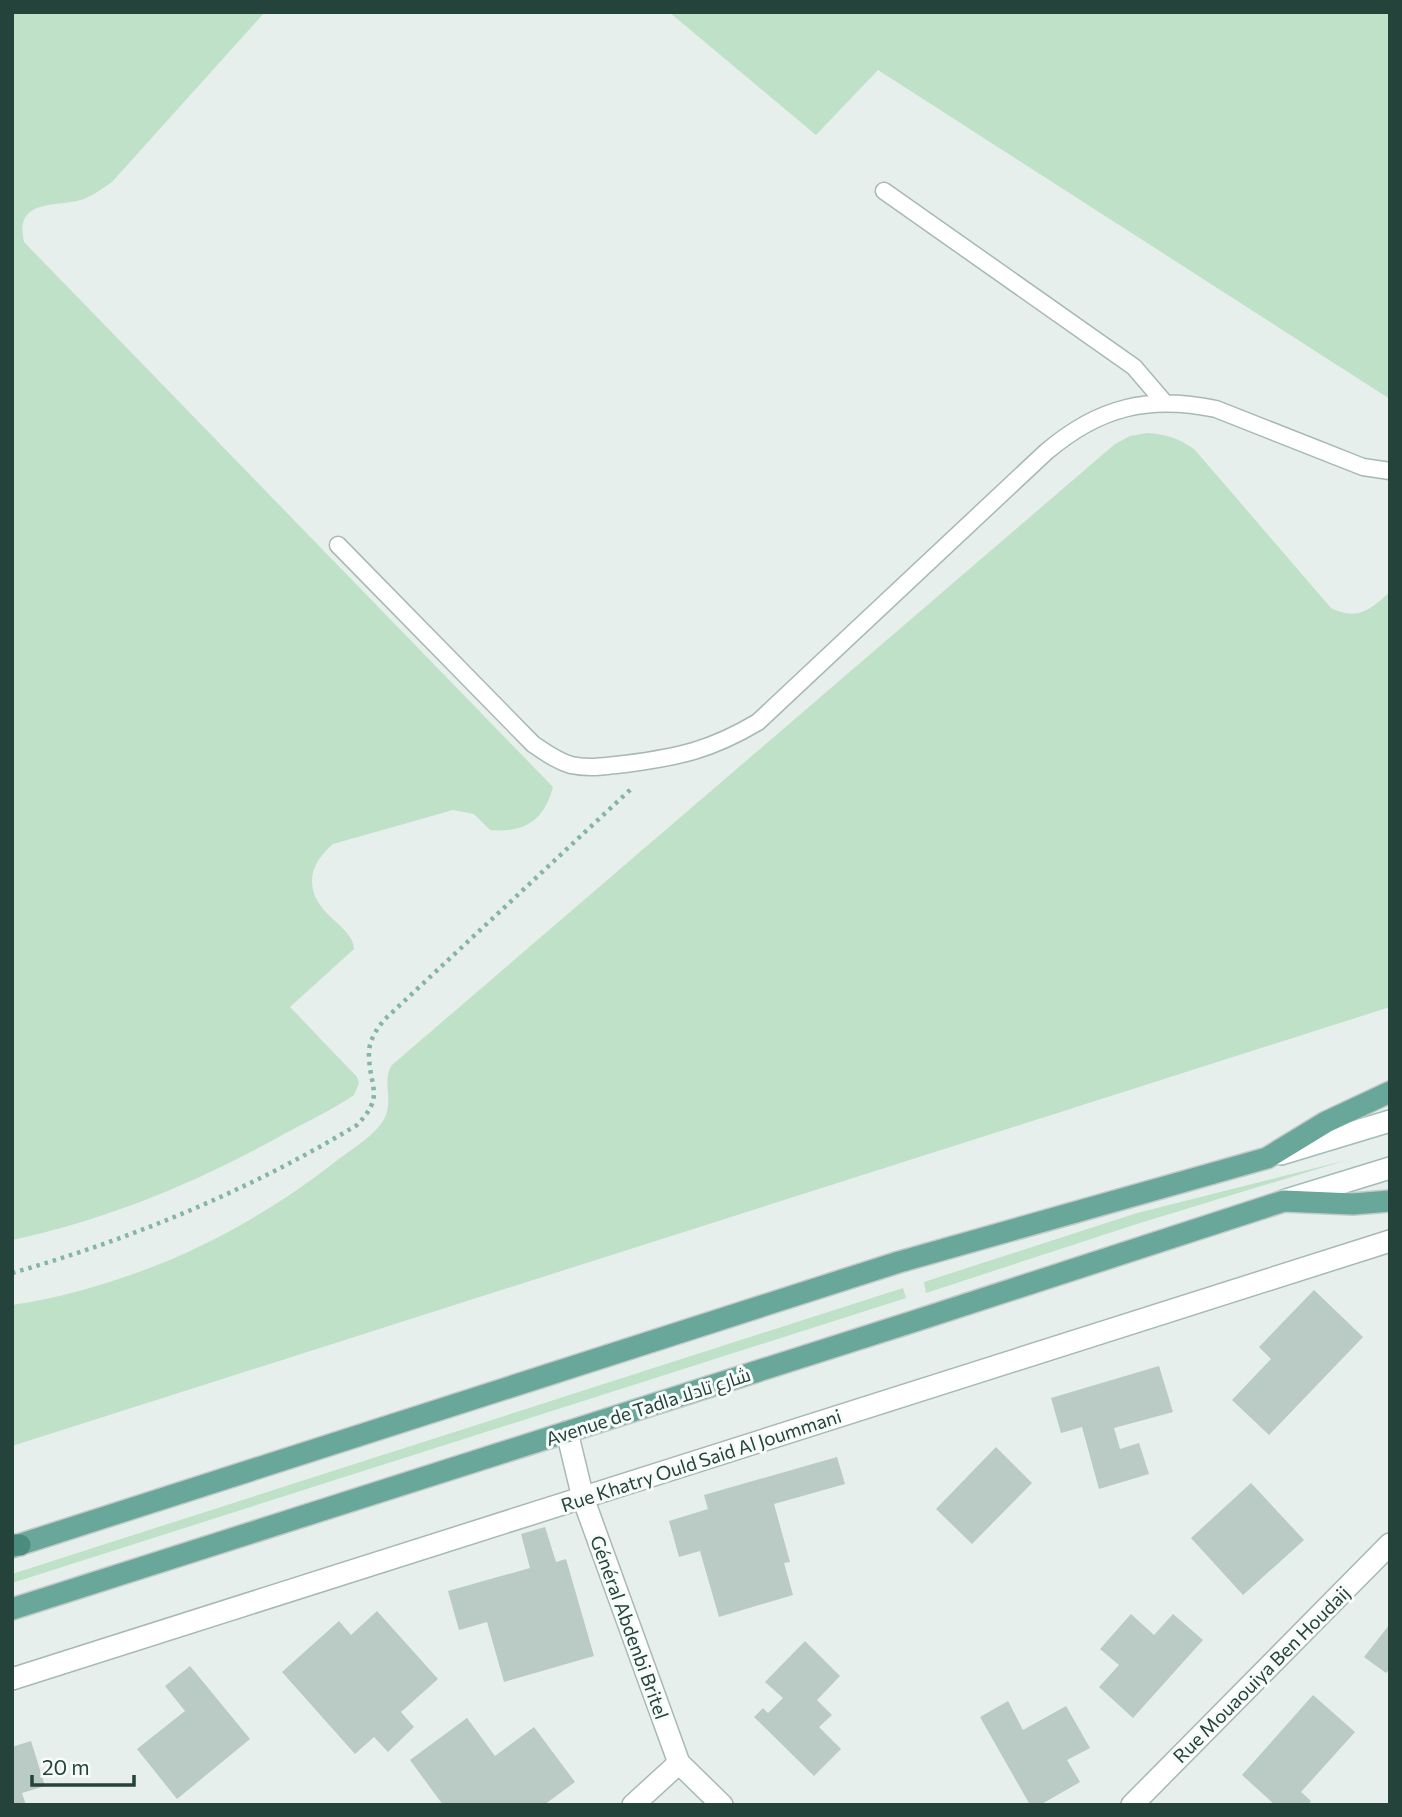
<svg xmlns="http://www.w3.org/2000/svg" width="1402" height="1817" viewBox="0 0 1402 1817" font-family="Commissioner,Cairo,sans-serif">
<rect width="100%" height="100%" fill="#e6efeb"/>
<path fill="#bee1c8" d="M12,12H265L112,182C103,188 94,195 84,199C57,208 14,197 24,242L553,787C544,821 524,833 490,830L474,814L453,810L333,844C322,854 312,865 312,881C312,915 353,925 354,949L290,1007L357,1077L359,1083L354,1095C332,1110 308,1121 284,1134C198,1182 109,1219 12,1240Z
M669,12H1390V399L878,70L816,135Z
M1147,433C1166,434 1179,438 1195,450L1331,608C1358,621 1370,610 1390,592V1007L12,1446V1305C130,1287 242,1235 335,1162C350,1150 373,1137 383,1121C395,1102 381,1080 392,1065L1115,444L1130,436Z
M1347,1160L1140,1223L926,1293L924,1282L1137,1213Z
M903,1288L906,1298L12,1583V1574Z"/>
<path fill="#bacac4" d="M1314,1290L1363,1337L1269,1435L1232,1400L1271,1359L1259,1347Z
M1159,1366L1173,1412L1114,1428L1120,1449L1139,1443L1149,1474L1099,1489L1082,1427L1061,1433L1051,1398Z
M996,1447L1032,1483L972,1544L936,1509Z
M837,1457L845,1484L774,1504L790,1562L784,1563L793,1595L719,1617L700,1551L679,1557L669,1521L708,1509L704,1495Z
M1251,1483L1304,1540L1243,1595L1191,1538Z
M545,1527L556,1562L566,1559L594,1656L504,1682L487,1622L459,1630L448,1591L530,1568L521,1534Z
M377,1611L438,1679L401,1712L414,1727L388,1752L374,1737L355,1754L282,1672L339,1621L351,1635Z
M1131,1614L1154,1635L1173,1614L1203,1640L1133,1718L1099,1687L1119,1665L1100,1649Z
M1390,1624V1669L1386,1673L1364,1657Z
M805,1641L840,1676L817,1700L832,1715L819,1727L841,1749L814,1776L754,1717L763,1708L768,1713L783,1698L765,1682Z
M190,1666L250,1739L177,1799L137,1749L185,1711L165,1686Z
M1313,1695L1355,1732L1301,1792L1311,1801L1308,1805H1275L1242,1775Z
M1008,1701L1023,1730L1066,1706L1090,1748L1067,1760L1080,1782L1040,1805H1030L980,1717Z
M467,1718L495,1756L534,1727L575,1782L544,1805H443L410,1760Z
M31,1741L45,1786L22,1793L26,1805H12V1747Z"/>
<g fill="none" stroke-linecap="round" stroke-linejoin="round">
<g stroke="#a8b8b3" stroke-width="19">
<path id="service" d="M884,191L1134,367L1164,402
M338,545L533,744C545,752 557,761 571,765C589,769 607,766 625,764C679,757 711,750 758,722L1046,452C1099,407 1148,395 1216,409L1363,467L1390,471"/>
</g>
<g stroke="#a8b8b3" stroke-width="24">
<path id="minor" d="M567,1432L583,1498L679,1763L722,1805
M12,1679L1390,1241
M633,1805L679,1763
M1132,1805L1390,1544"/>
</g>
<g stroke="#a3bcb4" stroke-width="24">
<path id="secondary" d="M1281,1154L1390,1121
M1286,1200L1390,1168"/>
</g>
<g stroke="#c1cac8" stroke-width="24">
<path id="primary" d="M12,1547L899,1262L1267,1158L1326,1122L1390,1092
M12,1609L918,1320L1284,1201L1353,1204L1390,1201"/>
</g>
<g stroke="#c1cac8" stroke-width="24">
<path id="trunk" d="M12,1545H20"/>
</g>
<path stroke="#84b5a7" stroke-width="4.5" stroke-dasharray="3.5 5" stroke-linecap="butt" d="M12,1273C132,1239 250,1190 357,1125C385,1096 370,1089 369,1056C368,1042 376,1030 384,1020L631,789"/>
<use href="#service" stroke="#fff" stroke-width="16"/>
<use href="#minor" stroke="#fff" stroke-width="21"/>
<use href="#secondary" stroke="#fff" stroke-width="21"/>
<use href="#primary" stroke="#68a799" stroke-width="21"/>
<use href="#trunk" stroke="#4a8c7f" stroke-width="21"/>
</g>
<g text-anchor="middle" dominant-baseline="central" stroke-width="6" stroke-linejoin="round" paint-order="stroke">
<g font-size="19" fill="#23433b" stroke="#f7fbf9">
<text transform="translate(648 1406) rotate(-18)">Avenue de Tadla شارع تادلا</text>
<text transform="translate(701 1460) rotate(-18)">Rue Khatry Ould Said Al Joummani</text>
<text transform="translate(630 1627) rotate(70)">Général Abdenbi Britel</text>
<text transform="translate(1261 1674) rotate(-45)">Rue Mouaouiya Ben Houdaij</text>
</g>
</g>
<rect width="1402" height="1817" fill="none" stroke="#23433b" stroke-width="28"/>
<path d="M32 1775v10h102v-10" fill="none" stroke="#23433b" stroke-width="3.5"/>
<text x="42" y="1775" font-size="21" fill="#23433b" stroke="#f7fbf9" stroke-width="5" paint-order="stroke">20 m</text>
</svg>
